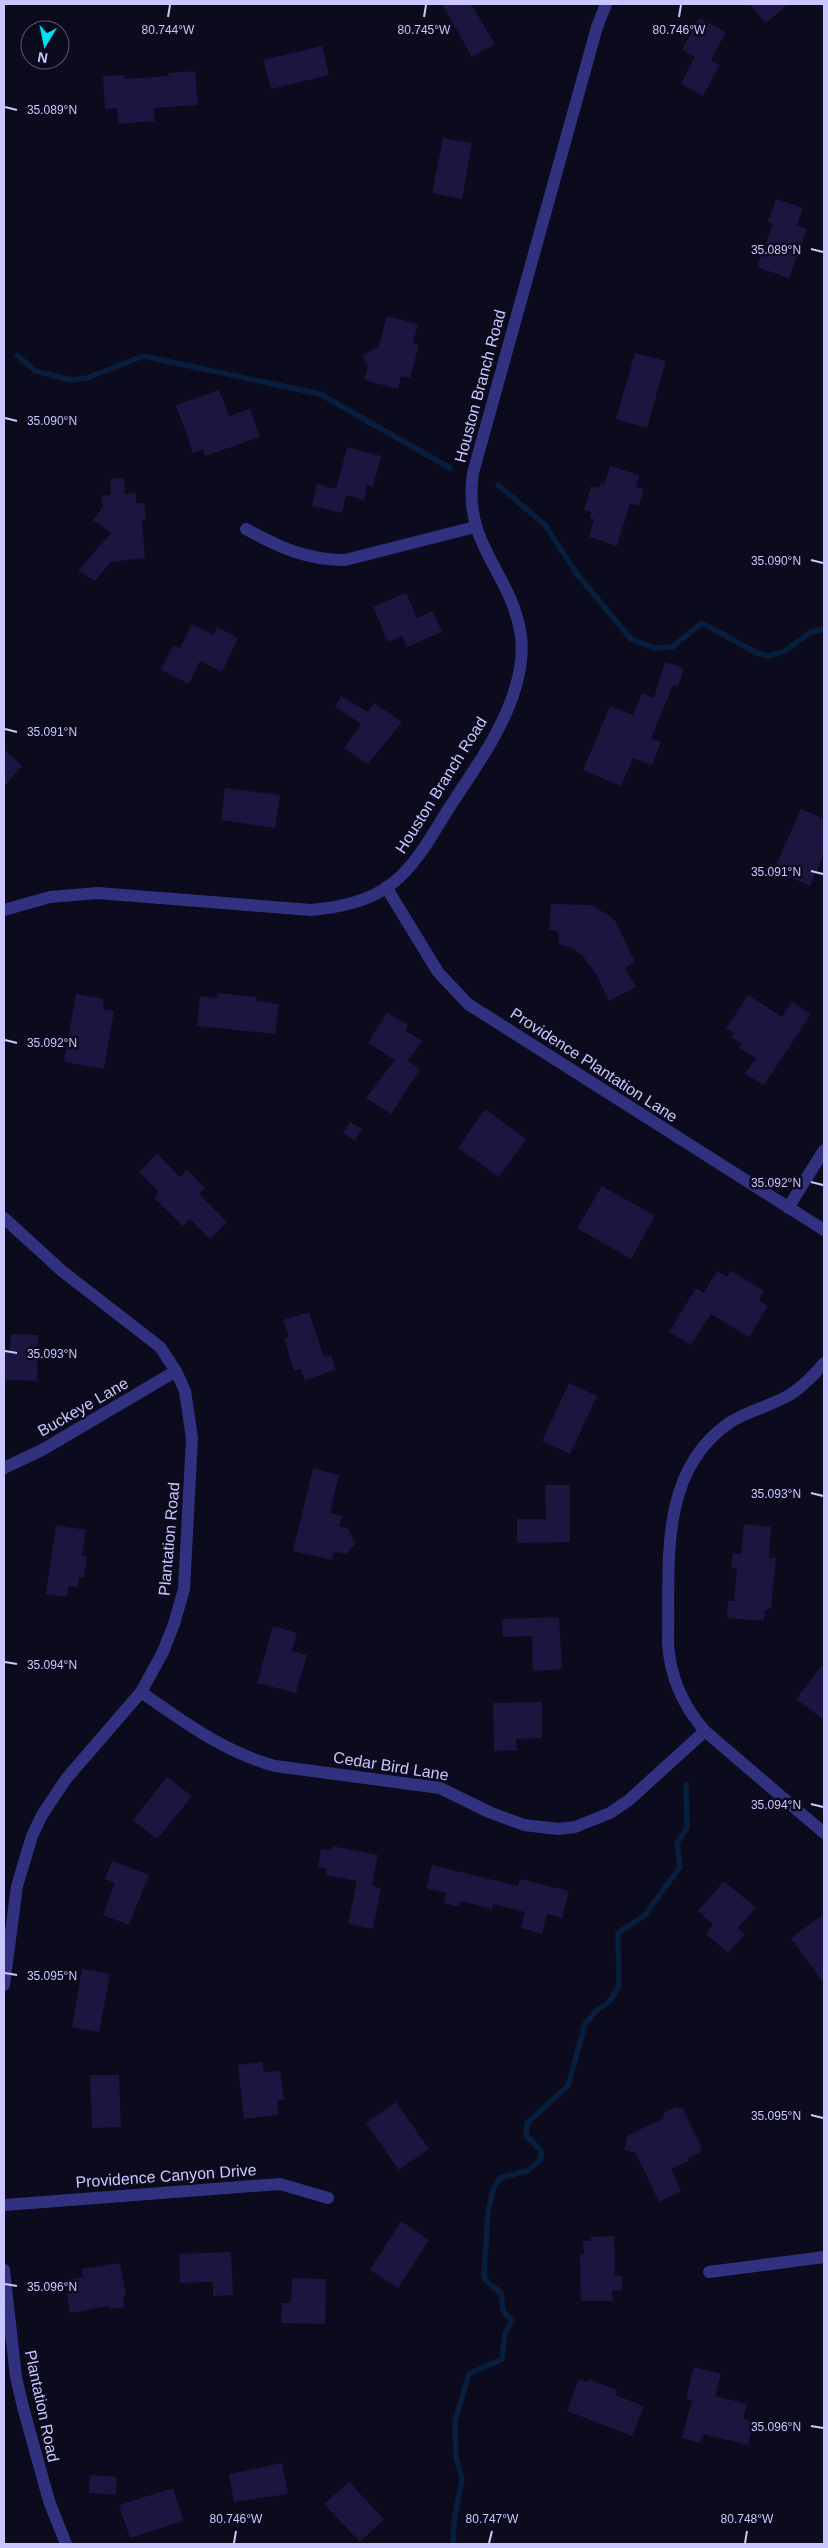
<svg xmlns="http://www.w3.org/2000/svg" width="828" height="2548" viewBox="0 0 828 2548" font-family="Arial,sans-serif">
<rect width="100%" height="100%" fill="#0c0a1d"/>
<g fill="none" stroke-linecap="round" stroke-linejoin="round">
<path stroke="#071e3f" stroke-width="5.5" d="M17,355L35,371L71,380L87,378L143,356L320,394L450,468
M498,485L545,525L577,574L631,639L654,648L672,647L702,623L757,653L769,656L785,651L811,632L824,629
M453,2544L454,2521L462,2479L456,2457L455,2421L469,2374L502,2359L505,2333L512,2321L503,2311L501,2293L486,2281L484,2275L488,2211L494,2187L500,2178L529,2170L541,2159V2151L526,2135L527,2123L568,2086L585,2024L597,2010L609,2002L619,1986L618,1933L645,1915L680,1867L677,1843L687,1828L686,1785"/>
</g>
<path fill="#1c153f" d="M442,4H471L495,44L472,57Z
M749,4H788L766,23Z
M699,18L726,32L711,60L720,65L703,96L681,84L695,57L682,50Z
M322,46L329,75L271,89L263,60Z
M195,71L198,105L154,108L155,121L118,124L117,108L105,109L103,76L124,75L125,79L169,76L168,73Z
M443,138L472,143L462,199L432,193Z
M776,199L803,208L797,225L807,229L789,278L757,267L773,224L768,222Z
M387,316L418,324L413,343L419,345L410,378L401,376L398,389L364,380L368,366L362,356L379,346Z
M635,353L666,361L647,428L616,419Z
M219,390L229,416L250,409L260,437L205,456L203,449L193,453L176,405Z
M347,447L381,456L373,486L367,485L364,500L346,495L342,513L312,506L317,484L336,489Z
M610,466L639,475L636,487L644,489L639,506L630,503L617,546L589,537L594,519L590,518L591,512L584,510L591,486L599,488L600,484L604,485Z
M124,478L125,494L136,493V503H144L146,519L142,520L145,558L111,562L95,581L78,571L111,533L93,520L103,507L101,496L111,495L110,479Z
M406,593L417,618L433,611L442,632L407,647L402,636L388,642L373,607Z
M192,624L214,635L217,627L238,638L222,672L200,661L189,684L161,670L173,645L180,648Z
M665,662L684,668L678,687L673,685L651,738L661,742L652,765L633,758L621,786L583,770L610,706L633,715L642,693L654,698Z
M341,696L368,712L374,703L402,722L368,764L344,748L361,724L335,707Z
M4,749L22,766L4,787Z
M225,788L280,795L275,828L221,820Z
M801,809L824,819V853L810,886L774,870Z
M551,904L591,905L610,916L616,922L635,962L625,968L636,987L609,1001L596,974L583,956L572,948L559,944L558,931L549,930Z
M218,993L257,997L256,1001L279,1004L275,1034L197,1026L200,996L217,998Z
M76,994L104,999L103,1009L114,1011L104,1069L64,1062Z
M748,995L782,1017L792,1002L811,1014L764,1085L745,1074L756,1058L739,1048L742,1044L731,1037L734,1033L726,1029Z
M387,1012L408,1025L405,1030L422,1041L408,1061L420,1069L391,1114L366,1098L395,1060L368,1043Z
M485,1109L526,1139L499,1177L458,1148Z
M350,1122L362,1129L355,1141L343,1133Z
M157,1154L180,1177L187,1170L205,1188L199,1194L227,1222L210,1239L190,1219L183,1226L154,1198L159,1192L139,1172Z
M602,1186L655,1216L631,1259L577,1228Z
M717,1271L727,1277L731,1271L764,1291L759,1300L768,1306L749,1337L711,1314L691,1345L669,1332L696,1288L704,1293Z
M309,1312L324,1357L331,1355L335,1370L305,1380L301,1369L294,1371L284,1338L289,1337L283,1320Z
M11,1334L38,1335L37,1381L4,1380V1350H10Z
M569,1383L597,1396L570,1454L542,1441Z
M313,1468L339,1475L330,1513L342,1516L339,1526L349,1529L355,1544L346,1554L334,1552L332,1560L293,1551Z
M545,1485H570V1542L517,1543V1519H546Z
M744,1524L771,1527L769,1558H776L771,1608L765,1611L764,1621L727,1618L728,1601H734L737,1569L731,1568L733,1553L741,1554Z
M56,1525L86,1530L82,1556L87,1557L84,1577H79L78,1588L69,1586L67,1597L46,1594Z
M559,1617L562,1669L533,1671L532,1636L503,1637L502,1619Z
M273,1626L297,1633L292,1651L307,1655L296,1693L257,1683Z
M824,1662V1720L796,1699Z
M542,1702V1738L516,1739L517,1750L494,1751L493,1703Z
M167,1777L192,1796L157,1839L133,1820Z
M332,1846L378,1855L372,1886L381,1888L373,1929L348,1924L357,1881L325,1875L326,1868L318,1867L321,1849L331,1851Z
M112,1861L149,1875L129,1925L103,1915L115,1883L105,1879Z
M432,1865L518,1886L520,1879L569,1891L562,1918L547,1914L542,1934L521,1928L525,1912L493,1904L492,1909L461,1901L459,1907L444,1903L446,1893L426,1888Z
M724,1881L756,1908L738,1928L745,1934L728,1953L706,1934L713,1924L698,1911Z
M824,1914V1984L791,1938Z
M82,1969L110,1974L99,2032L72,2027Z
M262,2062L264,2072L280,2071L284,2100L277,2101L278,2115L244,2119L238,2065Z
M90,2075H119L121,2127L92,2128Z
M396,2102L429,2149L399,2170L366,2123Z
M676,2107L683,2109L702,2148L700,2149L701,2152L688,2158L689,2161L671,2169L681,2191L659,2202L636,2153L624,2150L628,2135L663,2119L665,2112Z
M401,2221L429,2240L398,2288L370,2270Z
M614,2236L615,2275L622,2276V2290L612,2291L613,2301H581L580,2255L584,2254L583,2241H591V2237Z
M231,2252L233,2295L213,2296V2282L180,2283L179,2254Z
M120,2263L126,2296H123L125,2307L110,2309L109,2306L70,2313L65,2280L83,2277L82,2269Z
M292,2278L326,2279L325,2324L281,2323L282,2303H291Z
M694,2367L721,2374L715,2396L747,2404L743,2419L754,2422L748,2445L703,2434L700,2443L682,2438L692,2400L686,2399Z
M579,2379L587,2382L588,2379L617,2390L615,2395L644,2406L632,2436L567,2411Z
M282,2463L288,2494L234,2502L229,2474Z
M90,2475L117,2477L116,2495L89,2493Z
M349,2482L384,2519L360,2542L324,2504Z
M173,2488L183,2521L130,2538L119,2505Z"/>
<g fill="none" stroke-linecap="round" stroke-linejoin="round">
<path stroke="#31317f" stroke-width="12" d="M246,529C278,547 307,560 345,560L475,527
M386,887L438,972L468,1004L824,1230
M4,910L50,897L98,893L311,910C340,907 369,902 393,883C417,864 433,833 449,808C473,771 502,732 515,689C520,673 523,653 521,636C512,572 462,546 473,473L597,27L606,4
M788,1208L824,1150
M4,1218L62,1271L160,1347L176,1371L185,1391L192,1438L184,1589L174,1624L163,1652L141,1692L66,1779L42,1815L32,1836L17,1886L4,1985
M824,1363C815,1374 803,1386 791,1394C772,1406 748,1410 729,1423C657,1473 670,1566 668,1643C670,1677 683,1706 705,1731L824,1833
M4,1468L42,1450L176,1371
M141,1692C184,1722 224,1752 275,1766L440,1788L489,1812L524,1825L558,1829L575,1827L610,1813L629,1800L705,1731
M4,2205L280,2184L328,2198
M4,2270L16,2377L23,2407L49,2501L66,2544
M709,2272L824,2257"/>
</g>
<path fill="none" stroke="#cac6ff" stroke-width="2" d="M168,17L170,5M424,17L426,5M679,17L681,5M5,107L17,110M811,249L823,252M5,418L17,421M811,560L823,563M5,729L17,732M811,871L823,874M5,1040L17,1043M811,1182L823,1185M5,1351L17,1353M811,1493L823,1496M5,1662L17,1664M811,1804L823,1807M5,1973L17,1975M811,2115L823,2118M5,2284L17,2286M811,2426L823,2428M234,2543L236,2531M489,2543L492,2531M745,2543L747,2531"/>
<g text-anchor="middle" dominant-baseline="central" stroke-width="5" stroke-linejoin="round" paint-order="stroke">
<g font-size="16" fill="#cac6ff" stroke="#0c0a1d">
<text transform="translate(480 386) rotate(-75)">Houston Branch Road</text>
<text transform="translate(441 785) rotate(-58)">Houston Branch Road</text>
<text transform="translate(594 1065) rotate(33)">Providence Plantation Lane</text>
<text transform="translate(83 1407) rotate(-30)">Buckeye Lane</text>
<text transform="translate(169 1539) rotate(-85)">Plantation Road</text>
<text transform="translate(391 1766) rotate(9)">Cedar Bird Lane</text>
<text transform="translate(166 2176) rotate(-4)">Providence Canyon Drive</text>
<text transform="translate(42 2406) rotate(78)">Plantation Road</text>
</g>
</g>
<g font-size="12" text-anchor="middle" fill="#cac6ff" stroke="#0c0a1d" stroke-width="5" stroke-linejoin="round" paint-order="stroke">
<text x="168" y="34">80.744°W</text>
<text x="424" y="34">80.745°W</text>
<text x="679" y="34">80.746°W</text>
<text x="52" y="114">35.089°N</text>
<text x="776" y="254">35.089°N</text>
<text x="52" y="425">35.090°N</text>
<text x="776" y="565">35.090°N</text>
<text x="52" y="736">35.091°N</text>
<text x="776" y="876">35.091°N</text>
<text x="52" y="1047">35.092°N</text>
<text x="776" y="1187">35.092°N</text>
<text x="52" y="1358">35.093°N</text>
<text x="776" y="1498">35.093°N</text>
<text x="52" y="1669">35.094°N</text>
<text x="776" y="1809">35.094°N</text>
<text x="52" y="1980">35.095°N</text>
<text x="776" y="2120">35.095°N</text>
<text x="52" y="2291">35.096°N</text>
<text x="776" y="2431">35.096°N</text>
<text x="236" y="2523">80.746°W</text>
<text x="492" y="2523">80.747°W</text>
<text x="747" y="2523">80.748°W</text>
</g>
<rect width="828" height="2548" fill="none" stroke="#cac6ff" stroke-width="10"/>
<g transform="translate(45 45) rotate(190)"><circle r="24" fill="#0c0a1d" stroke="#585577"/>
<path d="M0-4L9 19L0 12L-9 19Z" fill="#00e2f1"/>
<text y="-8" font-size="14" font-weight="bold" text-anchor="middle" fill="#cac6ff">N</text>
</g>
</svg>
